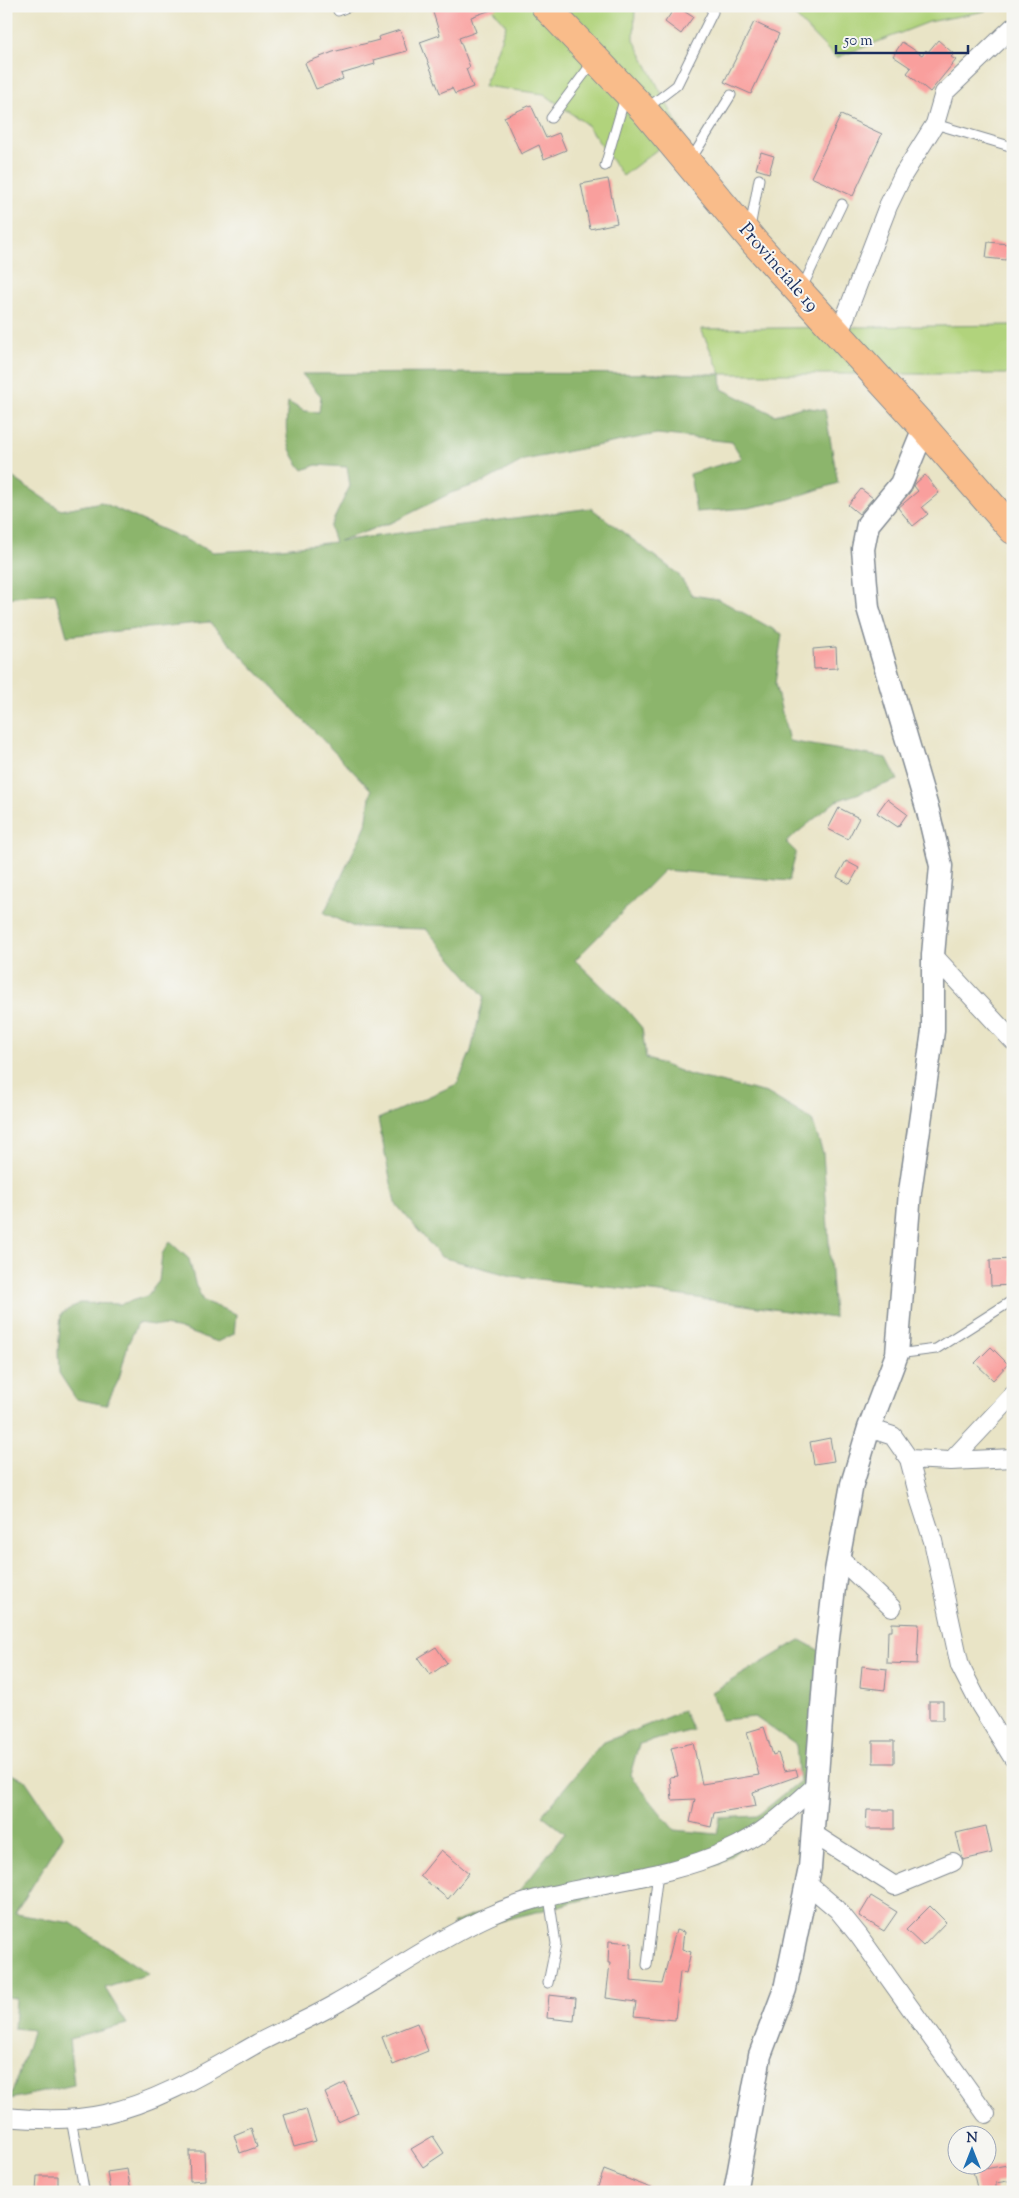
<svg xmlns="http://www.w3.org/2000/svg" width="1019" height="2198" viewBox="0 0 1019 2198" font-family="'Sorts Mill Goudy',serif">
<rect width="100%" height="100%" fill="#f6f6f2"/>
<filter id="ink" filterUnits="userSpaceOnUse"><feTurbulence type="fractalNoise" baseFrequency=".02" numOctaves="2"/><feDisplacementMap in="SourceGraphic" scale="10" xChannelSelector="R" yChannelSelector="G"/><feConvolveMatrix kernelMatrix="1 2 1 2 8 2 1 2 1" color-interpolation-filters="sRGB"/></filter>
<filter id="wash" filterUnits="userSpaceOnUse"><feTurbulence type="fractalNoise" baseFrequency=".0096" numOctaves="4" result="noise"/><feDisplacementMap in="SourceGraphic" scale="20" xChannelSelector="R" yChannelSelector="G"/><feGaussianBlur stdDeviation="1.12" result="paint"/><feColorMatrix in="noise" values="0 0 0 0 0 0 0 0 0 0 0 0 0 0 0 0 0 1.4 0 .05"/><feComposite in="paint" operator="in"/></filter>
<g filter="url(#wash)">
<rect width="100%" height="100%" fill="#e9e4c6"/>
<path fill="#b1d37c" stroke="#66816d" d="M490,6H635L634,40L681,131L623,176L586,124L544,94L484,86L506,25Z
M780,6H990L985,11L929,22L836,58L796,17Z
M1013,325V374H721L701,329Z"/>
<path fill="#8cb56c" stroke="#547265" d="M462,373L721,374L722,389L775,415L802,407L825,410L838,483L786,500L748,508L696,512L690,474L742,458L732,442L657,434L524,460L484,482L451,493L393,522L339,541L591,508L678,574L692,595L718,599L782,634L775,684L789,741L887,758L898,780L836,801L786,842L796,852L789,881L664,870L575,960L627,1010L642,1028L646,1058L690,1075L767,1093L812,1120L823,1153L834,1318L669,1294L512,1276L441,1257L395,1203L378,1119L457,1084L471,1051L484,996L426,929L354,927L324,913L366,825L371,790L209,622L67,636L55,593L6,598V473L61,510L101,502L213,552L282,548L335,542L330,527L350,486L347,467L316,465L303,470C284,447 285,431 288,402L304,411L319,412L321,396L302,374Z
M170,1242L189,1259L195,1283L203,1301L236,1314L234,1334L218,1342L177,1328L138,1323L128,1344L119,1379L106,1405L76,1399L59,1373L58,1351L61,1314L79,1303L121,1304L147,1296L159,1281L162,1254Z
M800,1640L822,1652L815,1780L799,1804L720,1864L459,1932L453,1923L511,1901L565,1833L542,1815L602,1743L683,1711L693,1730L639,1744L630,1775L674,1830L717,1834L720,1818L757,1816L799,1782L796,1745L755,1717L721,1720L712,1692Z
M6,1772L25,1780L63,1836L15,1914L71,1923L149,1974L105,1988L127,2024L69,2039L74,2085L10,2099L33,2030L14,2028L16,1998L6,1997Z"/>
<g id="blocks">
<path fill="#f99f9d" d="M431,6H496L497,8L471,17L476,32L459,38L470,67L466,69L473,87L455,94L452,88L440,93L420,42L440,35Z
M676,6L693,17L681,34L665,22Z
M754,22L779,34L751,94L724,82Z
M400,30L407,51L374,60L375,64L341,74L343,79L316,89L305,63L333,52L379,40L378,37Z
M938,40L954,54L951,57L956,60L930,92L907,73L911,68L893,56L902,42L922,55L926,50L928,52Z
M531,105L546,138L559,133L566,150L544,159L539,145L521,154L504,117Z
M841,115L882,134L853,196L811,177Z
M761,152L774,156L769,173L756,169Z
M608,179L617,223L590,229L581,184Z
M988,242L1008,244L1006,260L986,258Z
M925,475L939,493L922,507L928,514L913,526L898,508L918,491L914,486L916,483Z
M861,489L873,498L859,514L848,505Z
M836,647L837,668L814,669L813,649Z
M887,799L907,814L898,827L877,813Z
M839,808L859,818L848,839L828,829Z
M846,861L859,868L850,884L837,877Z
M1013,1259V1285L991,1286L990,1260Z
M991,1347L1008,1364L993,1380L975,1363Z
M830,1438L834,1461L814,1464L810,1442Z
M892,1623L919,1624L917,1664L887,1663L888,1631H892Z
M436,1647L447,1663L430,1675L418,1658Z
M862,1666L887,1669L885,1690L860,1687Z
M929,1701H943V1720H929Z
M764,1727L773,1755L778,1753L784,1771L796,1769L798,1776L753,1792L756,1806L714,1813L711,1827L690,1822L695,1799L672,1800L670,1777L678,1776L671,1748L693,1743L702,1784L759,1775L747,1732Z
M873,1741H894V1763H873Z
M867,1810H894V1829H866Z
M986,1826L992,1853L963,1860L956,1833Z
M441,1850L469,1873L448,1899L420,1876Z
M871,1896L897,1912L884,1931L859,1916Z
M930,1906L946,1922L923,1946L906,1930Z
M676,1930L684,1932L682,1949L691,1952L686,1973L680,1972L675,2020L634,2016L636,2002L606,1998L610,1963H608L609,1941L632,1943L631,1981L662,1984Z
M549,1995L576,1998L574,2021L547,2018Z
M417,2023L428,2051L393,2065L382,2037Z
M345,2083L358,2113L338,2122L325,2093Z
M306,2109L316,2141L294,2147L284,2115Z
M251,2128L257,2147L240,2153L234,2135Z
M433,2136L444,2153L423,2167L411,2149Z
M189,2151H204L205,2180L190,2181Z
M1013,2164V2180L996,2183V2192H978L973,2171Z
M127,2169L131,2192H110L107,2172Z
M604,2170L659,2191V2192H605L597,2189Z
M37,2176H58V2192H36Z"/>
</g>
</g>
<g filter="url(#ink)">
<use href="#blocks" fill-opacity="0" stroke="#828a92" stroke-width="1"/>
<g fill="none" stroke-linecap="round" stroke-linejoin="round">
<g stroke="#828a92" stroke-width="11">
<path id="service" d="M338,11L350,6
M647,108L677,85L713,12L709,6
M551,118L593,62
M935,124L1013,147
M690,161L731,95
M605,166L625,97
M750,228L759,179
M801,290L842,204
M897,1354L936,1349L1013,1300
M647,1965L658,1872
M548,1983L556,1944L549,1897
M71,2119L84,2189"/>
</g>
<g stroke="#828a92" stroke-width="20">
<path id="minor" d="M838,336L888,206L903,175L935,124L944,93L1013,27
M933,955L1013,1041
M869,1428L893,1436L909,1459L920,1501L933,1541L960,1666L980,1705L1013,1758
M909,1459L951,1461L1013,1458
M951,1461L1013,1395
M838,1557L892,1608
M812,1833L895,1886L953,1862
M805,1882L837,1909L859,1936L986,2114
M6,2117C38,2120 73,2121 104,2114C159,2102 210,2070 258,2043C283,2030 309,2019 334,2005C386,1976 435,1941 489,1916C564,1882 651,1885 726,1851C761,1836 788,1811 816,1785"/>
</g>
<g stroke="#828a92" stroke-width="25">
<path id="tertiary" d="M735,2192L760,2055L785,1989L810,1868L826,1655L836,1571L852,1484L869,1428L897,1354L910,1192L933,1031V955L941,866L928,811L868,608L863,549L868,524L901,484L924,428"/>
</g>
<g stroke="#828a92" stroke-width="30">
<path id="primary" d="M545,6L644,110L755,243L924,428L1013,530"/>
</g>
<use href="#service" stroke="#fff" stroke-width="9"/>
<use href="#minor" stroke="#fff" stroke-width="18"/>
<use href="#tertiary" stroke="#fff" stroke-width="22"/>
<use href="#primary" stroke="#f9bc8a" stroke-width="28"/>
</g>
</g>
<g text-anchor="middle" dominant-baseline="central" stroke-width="4" stroke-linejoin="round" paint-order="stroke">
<g font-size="19" fill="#1b2f5e" stroke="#f6f6f2">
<text transform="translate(778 268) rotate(49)">Provinciale 19</text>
</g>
</g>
<rect width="1019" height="2198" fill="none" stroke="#f6f6f2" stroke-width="25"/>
<g transform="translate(972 2150)"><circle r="24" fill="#f6f6f2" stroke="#9ea6b7"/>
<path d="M0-4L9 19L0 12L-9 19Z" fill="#1f6fb2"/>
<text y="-8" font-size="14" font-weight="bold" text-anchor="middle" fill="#1b2f5e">N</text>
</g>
<path d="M836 45v8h132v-8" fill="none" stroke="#1b2f5e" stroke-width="2.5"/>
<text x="844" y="45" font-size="15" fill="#1b2f5e" stroke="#f6f6f2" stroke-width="4" paint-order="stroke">50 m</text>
</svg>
